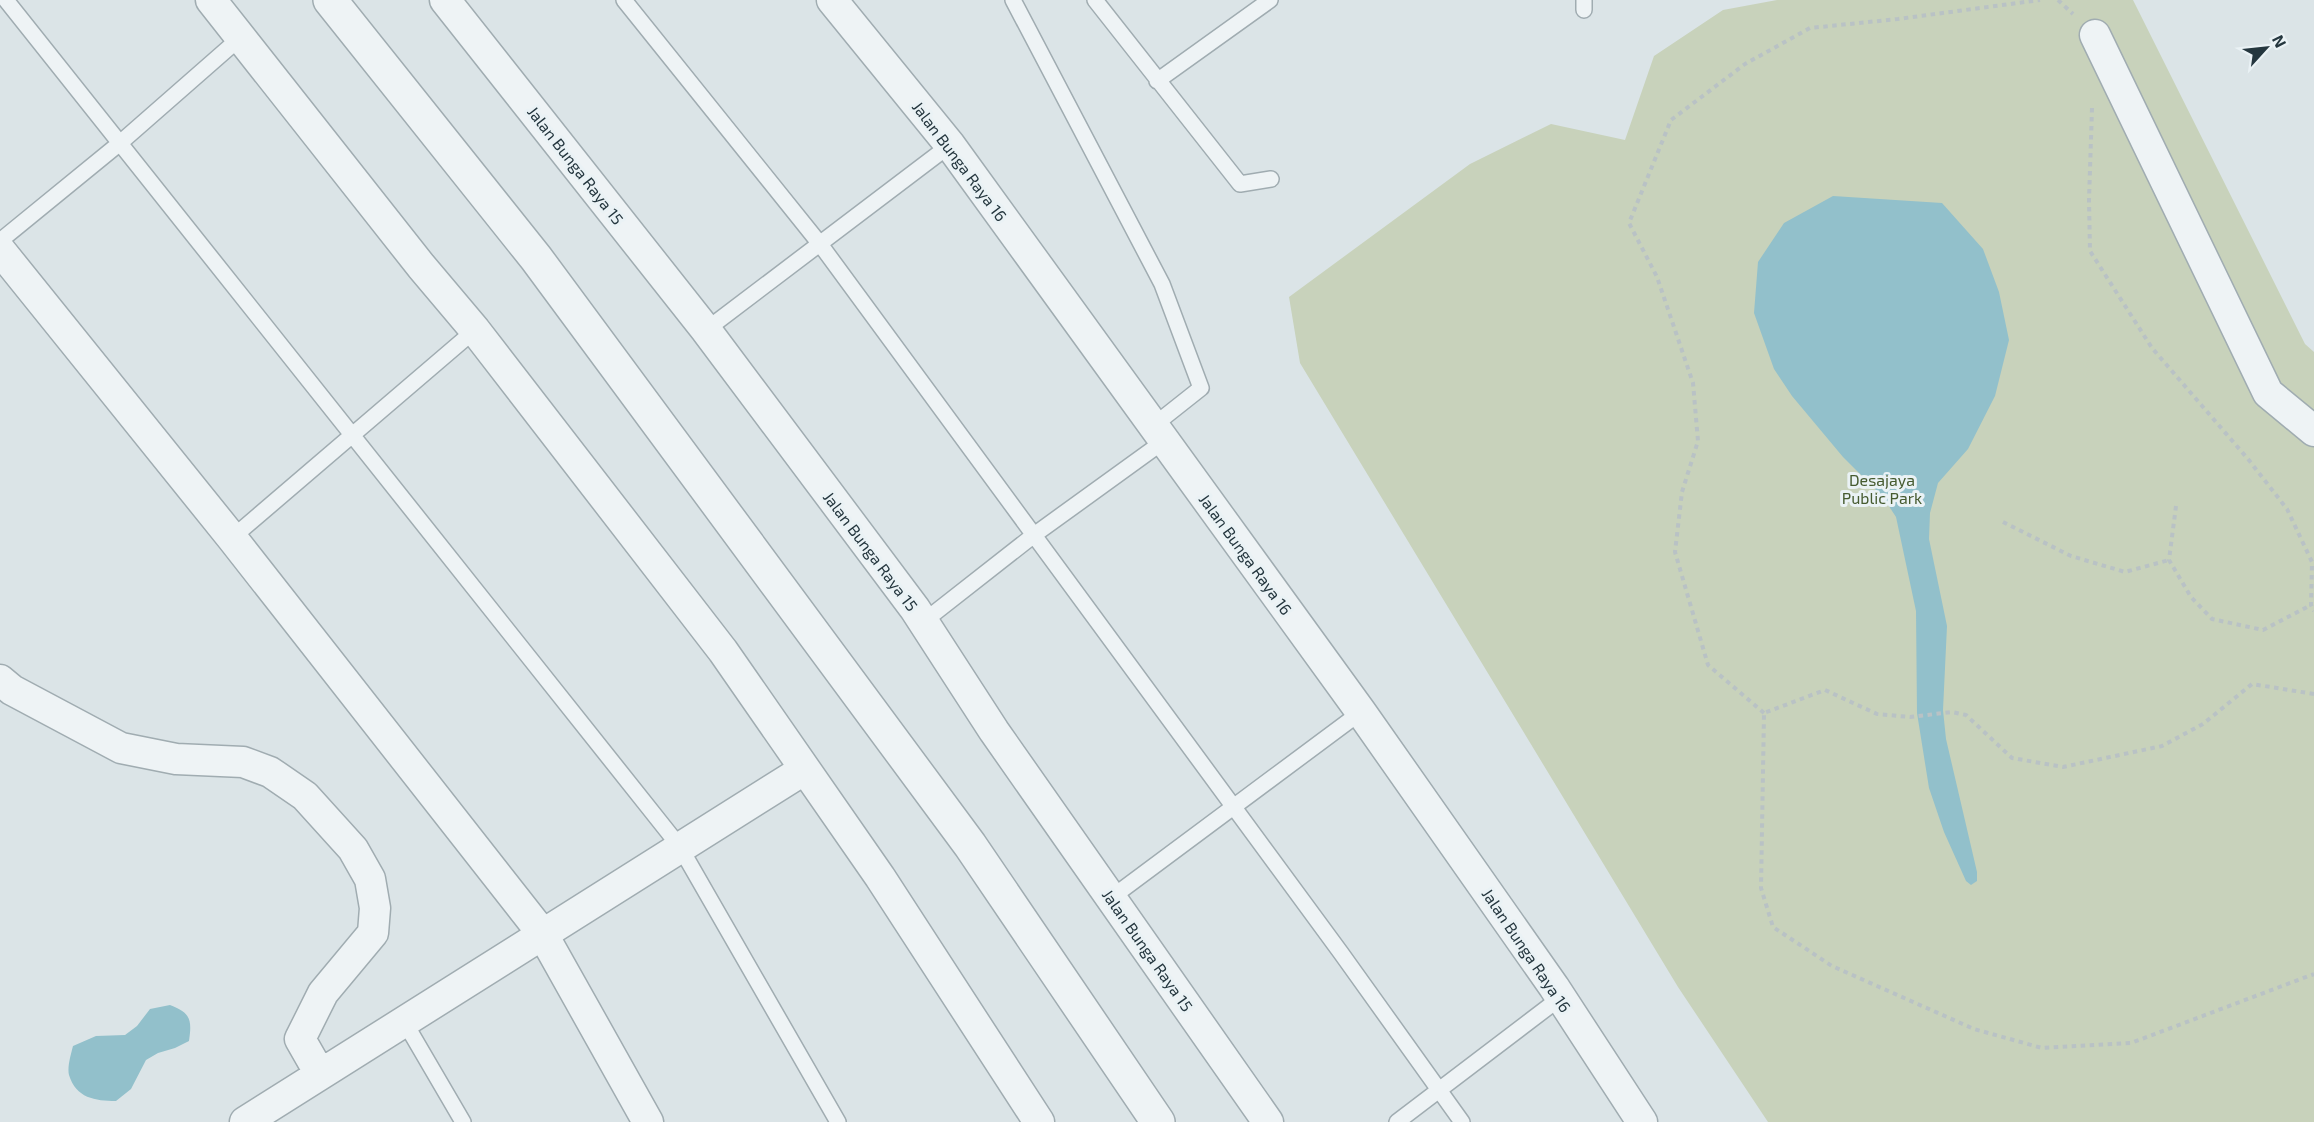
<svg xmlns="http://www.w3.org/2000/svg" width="2314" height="1122" viewBox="0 0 2314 1122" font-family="'Exo 2',sans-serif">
<rect width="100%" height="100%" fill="#dbe4e7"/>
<path fill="#c8d2bb" d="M1777,0H2133L2305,344L2314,352V1122H1768L1678,987L1300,363L1289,297L1470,164L1551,124L1625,140L1654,56L1723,10Z"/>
<path fill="#92c0cb" d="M1833,196L1942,203L1983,249L1999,292L2009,340L1995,396L1968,449L1938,483L1930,513L1929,539L1947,626L1943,710L1946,739L1977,872V881L1971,885L1966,881L1944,832L1929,788L1917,713L1916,611L1896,517L1883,497L1843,457L1792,396L1774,369L1754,313L1758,262L1784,223Z
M170,1005C191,1013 192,1020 189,1041L175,1048L158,1053L146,1060L131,1089L116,1101C95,1101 76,1098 69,1075C67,1067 71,1054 73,1046L96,1036L125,1035L137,1026L150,1009Z"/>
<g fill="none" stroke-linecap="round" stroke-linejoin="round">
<g stroke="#a0acb1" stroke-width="18">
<path id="service" d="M6,0L680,847L838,1122
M624,0L820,244L1341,953L1462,1122
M1013,0L1162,284L1201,388L1153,426
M1095,0L1240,184L1271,179
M1584,0V10
M1157,81L1270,0
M0,241L120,143L241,37
M706,330L950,145
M232,538L475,330
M923,622L1034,535L1164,441
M1111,898L1361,712
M404,1021L463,1122
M1397,1122L1560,998"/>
</g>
<g stroke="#a0acb1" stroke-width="33">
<path id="minor" d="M211,0L421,266L475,330L723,651L880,877L1039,1122
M445,0L706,330L915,609L994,731L1268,1122
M832,0L950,145L1361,712L1554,987L1642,1122
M2095,35L2268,393L2314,431
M0,250L232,538L542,933L648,1122
M0,680L12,690L121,748L176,759L243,762L270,772L305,796L353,849L370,879L375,908L373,933L323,993L300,1039L320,1074
M245,1122L805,769"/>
</g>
<g stroke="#a0acb1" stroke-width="36">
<path id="tertiary" d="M330,0L536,258L970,845L1158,1122"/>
</g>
<path stroke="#b9c2c5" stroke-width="4" stroke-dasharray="4.5 4.5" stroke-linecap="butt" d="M2058,0L2073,14
M2092,108L2089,200L2090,251L2152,348L2248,459L2287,509L2312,562L2311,605L2314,611
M2176,506L2169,560L2191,597L2212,619L2263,630L2311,605
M2003,522L2071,556L2125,572L2169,560
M2314,694L2252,684L2203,724L2162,746L2063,767L2012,758L1966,715L1952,712L1910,717L1877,714L1825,690L1764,713L1761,888L1773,927L1832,966L1974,1029L2042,1048L2131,1043L2314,974
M1764,713L1708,665L1675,552L1682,492L1698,441L1693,383L1657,277L1629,223L1671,120L1745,64L1810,28L1898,19L2040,0"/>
<use href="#service" stroke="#eef3f5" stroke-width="15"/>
<use href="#minor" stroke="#eef3f5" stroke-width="30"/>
<use href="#tertiary" stroke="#eef3f5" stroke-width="33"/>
</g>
<g text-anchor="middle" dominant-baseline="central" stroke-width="6" stroke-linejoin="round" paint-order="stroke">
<g font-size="16" fill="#24363e" stroke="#eaf2f5">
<text transform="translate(960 161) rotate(53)">Jalan Bunga Raya 16</text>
<text transform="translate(576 165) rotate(52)">Jalan Bunga Raya 15</text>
<text transform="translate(871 551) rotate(53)">Jalan Bunga Raya 15</text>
<text transform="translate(1246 554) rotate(54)">Jalan Bunga Raya 16</text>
<text transform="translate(1148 950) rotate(55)">Jalan Bunga Raya 15</text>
<text transform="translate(1527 950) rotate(56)">Jalan Bunga Raya 16</text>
</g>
<g font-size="16" fill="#465b30" stroke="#eaf2f5">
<text x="1882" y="479">Desajaya<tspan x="1882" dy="18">Public Park</tspan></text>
</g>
</g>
<g transform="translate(2266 48) rotate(63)" stroke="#eaf2f5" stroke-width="4.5" paint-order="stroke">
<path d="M0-4.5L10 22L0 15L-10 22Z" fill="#24363e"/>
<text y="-9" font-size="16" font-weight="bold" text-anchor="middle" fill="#24363e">N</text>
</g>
</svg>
